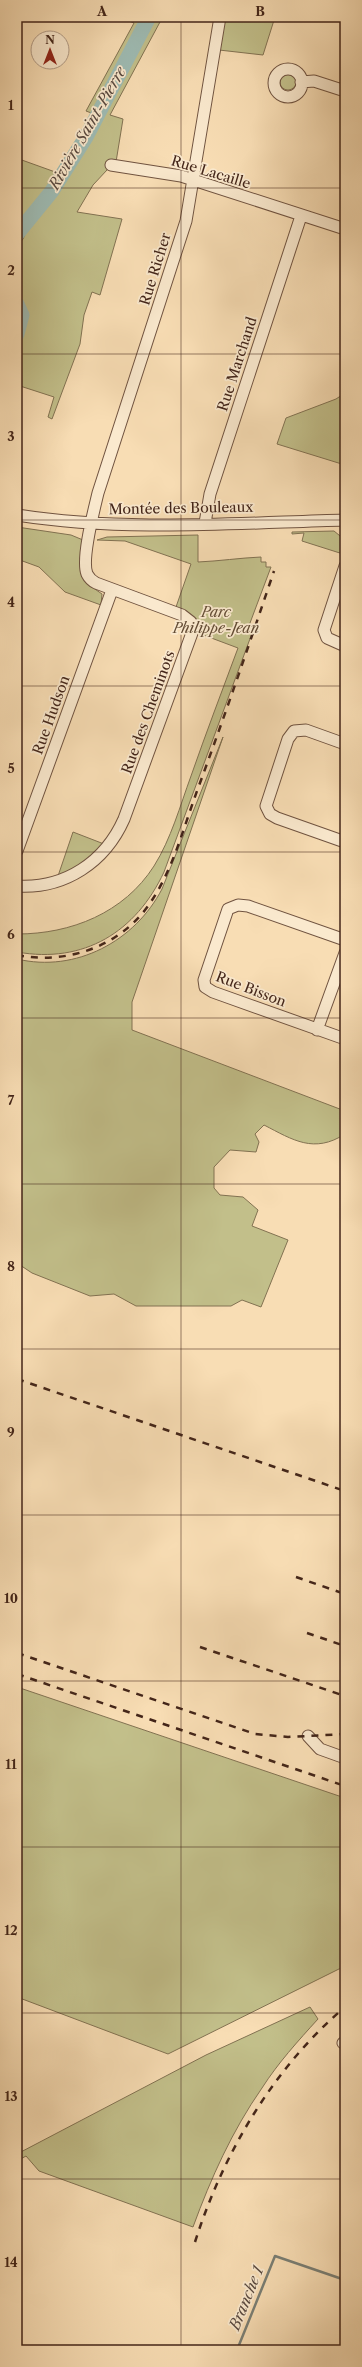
<svg xmlns="http://www.w3.org/2000/svg" width="362" height="2367" viewBox="0 0 362 2367" font-family="'Libre Caslon Text',serif">
<rect width="100%" height="100%" fill="#f8ddb4"/>
<filter id="stains"><feTurbulence type="fractalNoise" baseFrequency=".005" numOctaves="4"/><feColorMatrix values="0 0 0 0 .2 0 0 0 0 .09 0 0 0 0 .02 0 0 0 .5 -.17"/></filter>
<radialGradient id="worn" r=".72"><stop offset=".6" stop-color="#630" stop-opacity="0"/><stop offset="1" stop-color="#630" stop-opacity=".3"/></radialGradient>
<path fill="#c2bf8a" stroke="#827252" d="M119,17H145L94,114L86,111L134,23Z
M152,17H160V22L110,115L123,119L116,162H109L107,170L93,185L77,212L122,219L100,295L92,292L84,315L80,344L52,419L48,417L54,397L17,385V341L27,316L17,294V246L23,239L32,219L48,203L67,175L121,74L143,39Z
M225,17H275L263,55L219,50Z
M280 82a8 8 0 1 1 16 0a8 8 0 1 1-16 0Z
M19,159L58,173L41,198L17,225V166Z
M342,395L345,398V465L277,444L286,418L336,399Z
M17,527L71,535L83,540V577L89,585L102,594L101,605L65,592L39,567L17,559Z
M334,531L345,540V552L343,554L302,541L304,533L292,534V532Z
M198,535V562C220,561 239,558 261,557V562H266V567H271L250,623L251,636L164,872C136,932 84,964 17,952V934C71,934 124,913 154,866C171,839 180,806 191,776C206,733 222,691 238,648L198,633L195,618L176,607L191,564L125,541L97,540L107,537Z
M223,737L132,1002V1030L345,1111V1134C314,1154 293,1140 264,1125L255,1134L259,1142L256,1152L230,1150L214,1167V1188L220,1195L243,1197L258,1210L252,1226L288,1240L261,1307L242,1300L231,1306H136L114,1294L90,1296L32,1273L17,1263V959C76,973 135,941 162,889Z
M73,832L104,844L78,867L58,876Z
M17,1687L345,1798V1966L168,2054L17,1997Z
M310,2007L318,2019C298,2041 278,2063 262,2088C232,2131 211,2178 193,2227L39,2171L26,2156L17,2161V2154L206,2055Z"/>
<g fill="none" stroke-linecap="round" stroke-linejoin="round">
<path stroke="#7a7f75" stroke-width="2.5" d="M237,2350L275,2256L345,2280"/>
<path stroke="#9ebbb3" stroke-width="15" d="M17,234L52,191L86,137L149,17
M17,304L22,315L17,334"/>
<g stroke="#705340" stroke-width="13">
<path id="minor" d="M274 83a14 14 0 1 1 28 0a14 14 0 1 1-28 0Z
M301,82L314,81L345,91
M111,165L181,176L345,229
M17,515C125,532 236,523 345,520
M205,523L210,494L301,216
M345,566L324,630L327,638L345,646
M345,744L306,730L294,731L288,739L266,806L270,814L277,818L345,842
M17,851L112,590
M17,886C65,889 105,862 124,819L192,633L191,622L182,615L96,583C92,581 89,578 87,574C81,559 94,510 98,493L186,221L220,17
M345,940L248,906L238,905L228,909L204,980L205,987L213,992L345,1039
M317,1030L345,953
M308,1736L320,1749L345,1758
M343,2043L345,2044"/>
</g>
<use href="#minor" stroke="#fae9ce" stroke-width="11"/>
<path stroke="#432519" stroke-width="2.5" stroke-dasharray="7 7" stroke-linecap="butt" d="M17,955C62,964 110,950 141,915C170,881 182,832 197,791C224,718 249,645 274,571
M17,1379L345,1491
M296,1577L345,1594
M307,1633L345,1646
M200,1647L345,1696
M17,1653L255,1734L288,1737L345,1734
M17,1674L345,1786
M195,2242C223,2154 273,2068 345,2007"/>
</g>
<path fill="none" stroke="#432519" stroke-width="1" stroke-opacity="0.55" d="M181,17V2350M17,188H345M17,354H345M17,520H345M17,686H345M17,852H345M17,1018H345M17,1184H345M17,1349H345M17,1515H345M17,1681H345M17,1847H345M17,2013H345M17,2179H345"/>
<g text-anchor="middle" dominant-baseline="central" stroke-width="3.5" stroke-linejoin="round" paint-order="stroke">
<g font-size="14" fill="#432519" stroke="#fae9ce">
<text transform="translate(211 172) rotate(17)">Rue Lacaille</text>
<text transform="translate(155 269) rotate(-73)">Rue Richer</text>
<text transform="translate(237 364) rotate(-72)">Rue Marchand</text>
<text transform="translate(181 508) rotate(-1)">Montée des Bouleaux</text>
<text transform="translate(148 712) rotate(-70)">Rue des Cheminots</text>
<text transform="translate(51 715) rotate(-70)">Rue Hudson</text>
<text transform="translate(251 989) rotate(21)">Rue Bisson</text>
</g>
<g font-size="14" font-style="italic" fill="#634c35" stroke="#fae9ce">
<text x="216" y="612">Parc<tspan x="216" dy="16">Philippe-Jean</tspan></text>
</g>
<g font-size="15" font-style="italic" fill="#5a4a40" stroke="#fae9ce">
<text transform="translate(87 128) rotate(-60)">Rivière Saint-Pierre</text>
<text transform="translate(246 2298) rotate(-68)">Branche 1</text>
</g>
</g>
<rect width="362" height="2367" fill="none" stroke="#f8ddb4" stroke-width="44"/>
<g transform="translate(50 50)"><circle r="19" fill="#fae9ce" stroke="#b19b86"/>
<path d="M0-3L7 15L0 10L-7 15Z" fill="#8f2418"/>
<text y="-6" font-size="11" font-weight="bold" text-anchor="middle" fill="#432519">N</text>
</g>
<rect x="22" y="22" width="318" height="2323" fill="none" stroke="#432519" stroke-width="1.5"/>
<g font-size="13" text-anchor="middle" font-weight="bold" fill="#432519">
<text x="102" y="16">A</text>
<text x="260" y="16">B</text>
<text x="11" y="110">1</text>
<text x="11" y="275">2</text>
<text x="11" y="441">3</text>
<text x="11" y="607">4</text>
<text x="11" y="773">5</text>
<text x="11" y="939">6</text>
<text x="11" y="1105">7</text>
<text x="11" y="1271">8</text>
<text x="11" y="1437">9</text>
<text x="11" y="1603">10</text>
<text x="11" y="1769">11</text>
<text x="11" y="1935">12</text>
<text x="11" y="2101">13</text>
<text x="11" y="2267">14</text>
</g>
<rect width="100%" height="100%" filter="url(#stains)"/>
<rect width="100%" height="100%" fill="url(#worn)"/>
</svg>
